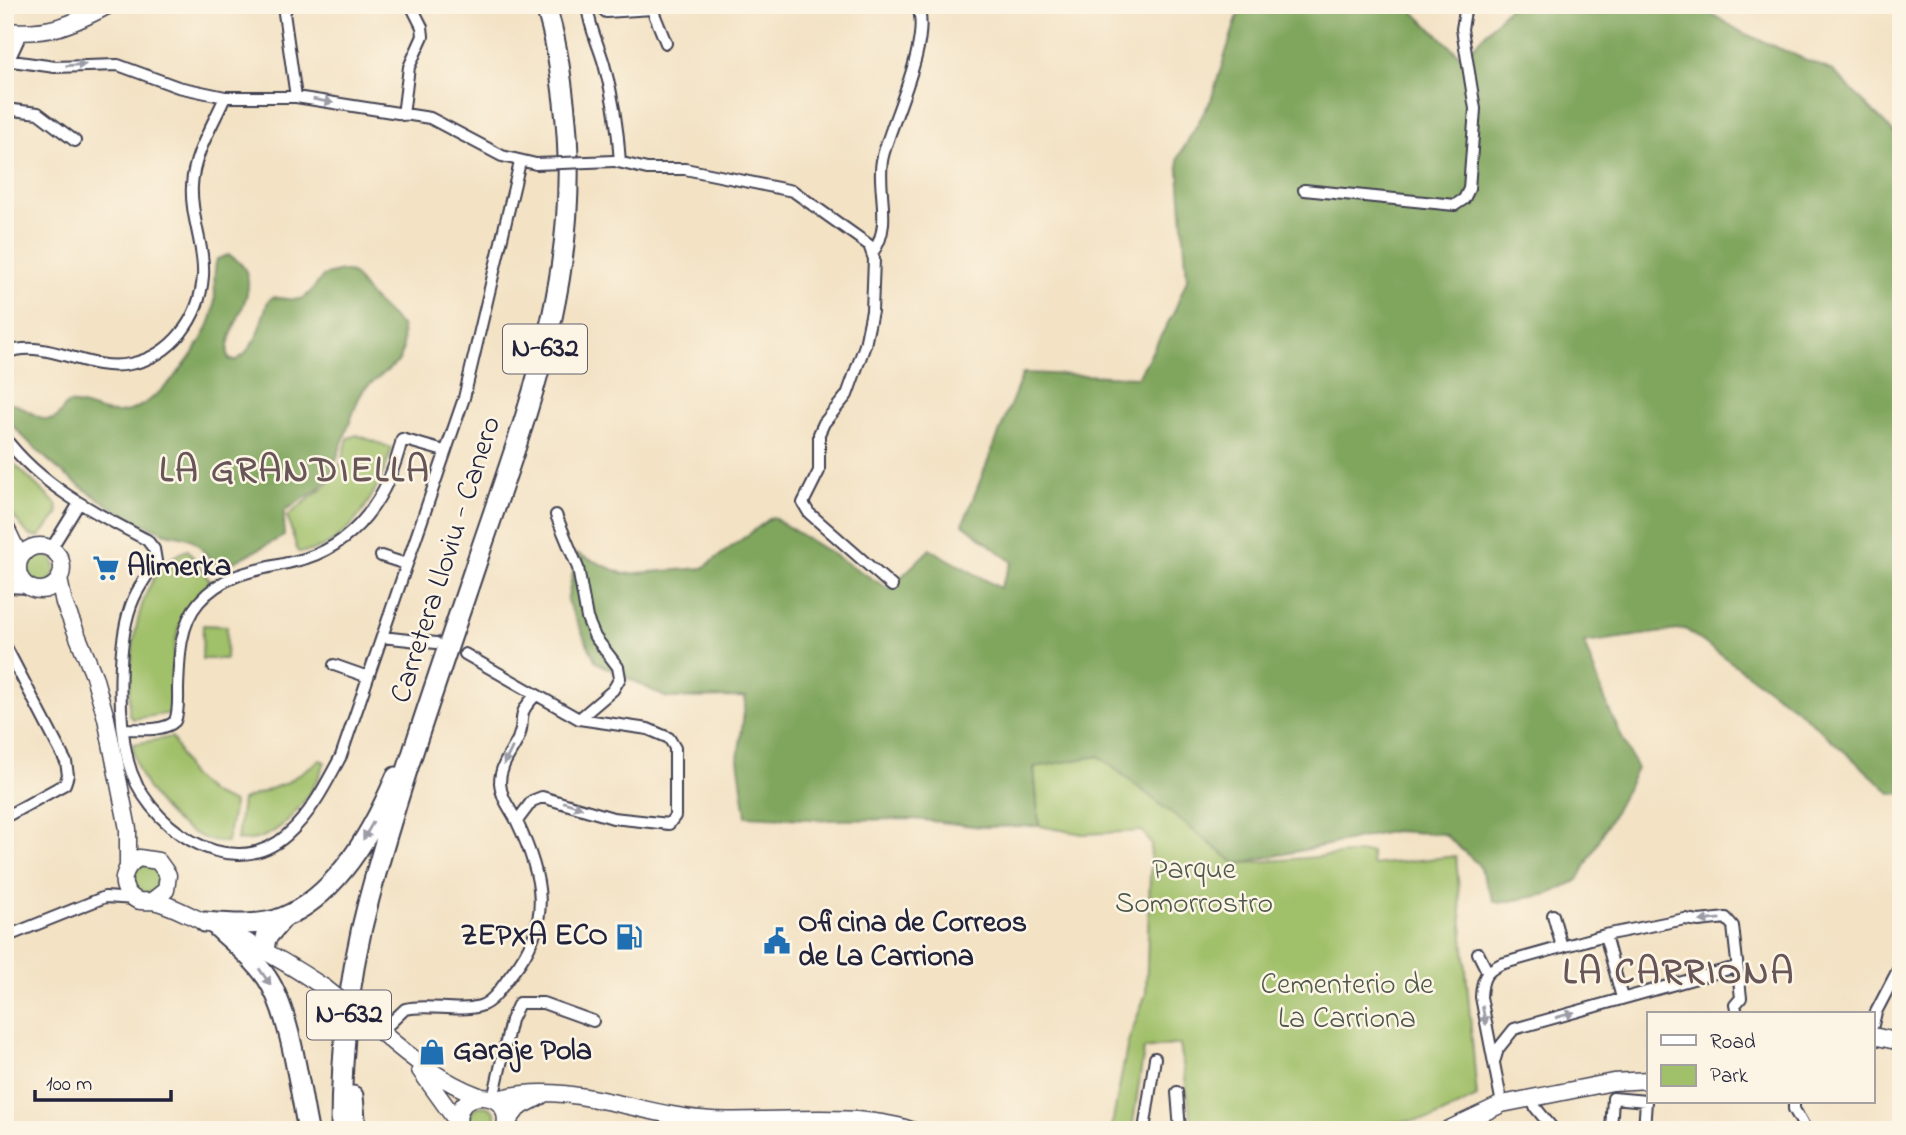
<svg xmlns="http://www.w3.org/2000/svg" width="1906" height="1135" viewBox="0 0 1906 1135" font-family="'Indie Flower',sans-serif">
<rect width="100%" height="100%" fill="#fcf5e5"/>
<filter id="ink" filterUnits="userSpaceOnUse"><feTurbulence type="fractalNoise" baseFrequency=".0143" numOctaves="2"/><feDisplacementMap in="SourceGraphic" scale="14" xChannelSelector="R" yChannelSelector="G"/><feConvolveMatrix kernelMatrix="1 2 1 2 8 2 1 2 1" color-interpolation-filters="sRGB"/></filter>
<filter id="wash" filterUnits="userSpaceOnUse"><feTurbulence type="fractalNoise" baseFrequency=".00686" numOctaves="4" result="noise"/><feDisplacementMap in="SourceGraphic" scale="28" xChannelSelector="R" yChannelSelector="G"/><feGaussianBlur stdDeviation="1.57" result="paint"/><feColorMatrix in="noise" values="0 0 0 0 0 0 0 0 0 0 0 0 0 0 0 0 0 1.4 0 .05"/><feComposite in="paint" operator="in"/></filter>
<g filter="url(#wash)">
<rect width="100%" height="100%" fill="#f3e2c4"/>
<path fill="#a0c069" stroke="#617152" stroke-width="2" d="M357,435L392,448C380,488 348,553 298,552L287,516L327,485L341,463L348,438Z
M5,455L57,505L58,514L39,537L29,535L5,506Z
M188,550L210,581C203,591 193,599 186,611C169,642 174,679 172,713L133,719L129,715C129,668 132,567 188,550Z
M23 569a16 16 0 1 1 32 0a16 16 0 1 1-32 0Z
M203,625L227,626L226,659H202Z
M172,737L190,775L212,794L234,803L227,842C184,845 133,785 133,744Z
M1099,756L1236,864L1371,852L1372,865L1456,856L1477,1097L1432,1119L1308,1130H1193L1180,1044L1144,1049L1132,1130H1111L1128,1042L1146,993L1151,845L1143,831L1083,834L1039,826L1034,767Z
M320,760L325,762C312,796 279,846 237,840L242,800L286,783Z
M131 879a15 15 0 1 1 30 0a15 15 0 1 1-30 0Z
M470 1119a13 13 0 1 1 26 0a13 13 0 1 1-26 0Z"/>
<path fill="#80a65d" stroke="#51644c" stroke-width="2" d="M1241,5H1406L1463,58L1511,5H1697L1743,33L1833,71L1901,140V793L1892,794L1799,711L1685,629L1584,643L1609,710L1637,769L1578,880L1549,894L1499,903L1494,901L1478,864L1444,834L1394,831L1236,864L1099,756L1034,767L1039,826L982,827L914,819L829,820L746,816L738,759L746,697L667,698L596,662L567,601L577,554L624,574L703,568L772,517L889,589L930,549L1000,588L1012,562L963,524L1023,373L1138,377L1174,312L1187,279L1178,158L1211,100Z
M228,255C278,279 218,331 229,359L235,361L245,354L256,338L268,301L273,297C306,303 304,300 323,276L341,271L352,273L371,297L402,327L403,351L398,362L364,389L358,400L329,479L316,491L284,511V536L236,561L219,565C206,559 203,547 192,540C182,534 171,536 161,531C99,506 49,467 5,417V402C22,401 42,428 57,417C61,414 63,408 67,404C85,401 101,417 125,412C159,405 205,345 213,313C218,295 211,276 217,259Z"/>
</g>
<g filter="url(#ink)">
<g fill="none" stroke-linecap="round" stroke-linejoin="round">
<g stroke="#413f50" stroke-width="14">
<path id="street" d="M288,5L284,13L296,97
M587,5C589,27 598,43 604,64C613,96 618,129 620,162
M599,5L606,12L652,9L659,5
M652,9L666,43
M5,60L55,67L118,65L178,87L225,97H296L430,118L502,156L536,164
M9,60L21,34
M5,109L38,113L75,141
M403,115L409,67L423,36L422,27L411,5
M614,161L647,169H685L793,191L869,245L874,259L872,311L865,345L847,395L824,423L819,434V471L803,503L809,513L892,586
M1304,190L1455,205L1464,199L1469,189L1475,109L1462,29L1466,5
M873,252C894,224 875,186 883,156C892,119 933,39 917,5
M5,353C50,337 84,373 130,364C172,356 200,318 203,276C205,247 190,216 192,186C193,155 213,125 225,97
M5,438C41,486 95,513 147,540L154,549L156,561C149,573 140,585 134,598C116,637 118,719 128,761C143,823 229,887 287,835C311,814 326,784 341,756L464,398L520,162
M556,515L578,568L587,618L595,637L618,667L620,678L613,690L579,719
M51,549L78,505
M381,556L406,564
M5,583L17,569
M5,587L29,588
M382,637L436,643
M5,645L66,762L68,775L65,784L5,817
M465,654L579,719L648,729L669,738L675,748V816L669,824L613,818L542,797L532,801L517,821
M334,665L368,677
M124,729C139,729 164,732 175,721C179,711 178,700 178,689C179,660 179,625 199,602C225,572 259,570 296,561C356,547 389,495 402,439L444,451
M1553,915L1562,947
M1605,935L1622,998
M5,937L105,897L135,899
M1478,953L1487,971
M1873,1025L1876,1012L1901,964
M381,1032L405,1009C429,1003 456,1013 480,1006C494,1002 504,983 513,972C553,922 543,876 517,822C511,809 501,799 500,783C500,765 511,754 518,739C527,718 514,717 535,696
M1495,1059L1498,1049L1514,1029L1736,967
M1177,1092L1180,1130
M1531,1097L1535,1107L1554,1130
M493,1099L511,1020L519,1003H543L593,1021
M1794,1102V1109L1806,1130
M1502,1104L1481,997C1482,978 1485,972 1501,964L1605,935L1685,919L1699,921L1726,918L1733,926L1741,998L1735,1005L1737,1014
M1144,1130L1155,1058
M1611,1130L1613,1098L1646,1101L1644,1130"/>
</g>
<g stroke="#413f50" stroke-width="19">
<path id="secondary" d="M5,31C49,35 71,25 109,5
M5,526L20,557
M18 568a22 22 0 1 1 44 0a22 22 0 1 1-44 0Z
M59,579L64,603L94,676L106,718L128,829V866
M152,901L166,890L168,875L158,861L139,858C124,866 117,885 132,897C139,903 144,901 152,901C168,903 188,915 202,921C246,939 286,962 325,988
M381,1032C411,1058 442,1082 479,1096
M1873,1036L1901,1042
M420,1070L458,1123
M495,1100C566,1077 641,1117 712,1120C772,1123 855,1111 911,1130
M506,1124L518,1108L541,1096
M460,1130C447,1085 518,1087 504,1130
M1447,1130L1502,1104L1613,1082L1649,1080"/>
</g>
<g stroke="#413f50" stroke-width="23">
<path id="highway" d="M205,922C229,924 261,927 284,917C339,894 374,829 396,777
M218,928C235,943 254,959 267,978C291,1014 299,1087 308,1130
M264,950L266,938L283,918
M353,1096L356,1130
M341,1130C341,1053 349,973 369,899C400,783 441,669 479,555C531,402 584,267 564,102C560,70 556,36 545,5"/>
</g>
<use href="#street" stroke="#fff" stroke-width="10"/>
<use href="#secondary" stroke="#fff" stroke-width="16"/>
<use href="#highway" stroke="#fff" stroke-width="19"/>
<g stroke="#413f50" stroke-width="14" stroke-linecap="butt">
<path id="street-bridge" d="M536,164L614,161"/>
</g>
<g stroke="#413f50" stroke-width="19" stroke-linecap="butt">
<path id="secondary-bridge" d="M325,988L381,1032"/>
</g>
<use href="#street-bridge" stroke="#fff" stroke-width="10"/>
<use href="#secondary-bridge" stroke="#fff" stroke-width="16"/>
</g>
<defs><path id="oneway-solid" d="M-6-.8H1V-3.2L6.5 0L1 3.2V.8H-6Z" transform="scale(1.75)"/></defs>
<g fill="#9c9ca7">
<use href="#oneway-solid" transform="translate(76 65) rotate(-4)"/>
<use href="#oneway-solid" transform="translate(323 101) rotate(10)"/>
<use href="#oneway-solid" transform="translate(508 756) rotate(116)"/>
<use href="#oneway-solid" transform="translate(573 805) rotate(18)"/>
<use href="#oneway-solid" transform="translate(368 831) rotate(120)"/>
<use href="#oneway-solid" transform="translate(1710 920) rotate(174)"/>
<use href="#oneway-solid" transform="translate(265 977) rotate(55)"/>
<use href="#oneway-solid" transform="translate(1484 1015) rotate(79)"/>
<use href="#oneway-solid" transform="translate(1565 1015) rotate(-16)"/>
</g>
</g>
<defs>
<g id="supermarket-bare" transform="scale(2.1)"><path d="M-6-5.5h2.5l.6 2H6L4.5 2H-2.5L-4.4-4H-6ZM-1.5 3.2a1.3 1.3 0 1 0 .1 0ZM3 3.2a1.3 1.3 0 1 0 .1 0Z" fill="#1f6fb2" stroke="#fcf5e5" stroke-width="2.5" paint-order="stroke"/></g>
<g id="fuel-bare" transform="scale(2.1)"><path d="M-5.5-6h7V0h2V4h1.3V-2.5L3-4.5l.8-.8L6-3V5H2.5V1h-1V6h-7ZM-4.2-4.7v3.2H.2V-4.7Z" fill="#1f6fb2" stroke="#fcf5e5" stroke-width="2.5" paint-order="stroke"/></g>
<g id="civic-bare" transform="scale(2.1)"><path d="M-.6-6.5H3V-4.5H.6V-3L4-1V1h2V6H-6V1h2V-1L-.6-3ZM-1.2 2.5V6h2.4V2.5Z" fill="#1f6fb2" stroke="#fcf5e5" stroke-width="2.5" paint-order="stroke"/></g>
<g id="shop-bare" transform="scale(2.1)"><path d="M-5-2.5h2.3a2.7 3.5 0 0 1 5.4 0H5L5.5 6h-11ZM-1.5-2.5h3a1.5 2.3 0 0 0-3 0Z" fill="#1f6fb2" stroke="#fcf5e5" stroke-width="2.5" paint-order="stroke"/></g>
</defs>
<g fill-rule="evenodd">
<use href="#supermarket-bare" x="106" y="568"/>
<use href="#fuel-bare" x="629" y="937"/>
<use href="#civic-bare" x="777" y="941"/>
<use href="#shop-bare" x="432" y="1052"/>
</g>
<g text-anchor="middle" dominant-baseline="central" stroke-width="5" stroke-linejoin="round" paint-order="stroke">
<g fill="#fcf5e5" stroke="#63616e" stroke-width="2">
<rect x="503" y="324.5" width="84" height="49" rx="5"/>
<rect x="307" y="990.5" width="84" height="49" rx="5"/>
</g>
<g font-size="28" font-weight="bold" fill="#22223b">
<text x="545" y="349">N-632</text>
<text x="349" y="1015">N-632</text>
</g>
<g font-size="30" fill="#22223b" stroke="#fcf5e5">
<text transform="translate(447 560) rotate(-72)">Carretera Lloviu - Canero</text>
</g>
<g font-size="30" font-weight="bold" fill="#22223b" stroke="#fcf5e5" text-anchor="start">
<text x="127" y="568">Alimerka</text>
<text x="798" y="924">Oficina de Correos<tspan x="798" dy="34">de La Carriona</tspan></text>
<text x="608" y="937" text-anchor="end">ZEPXA ECO</text>
<text x="453" y="1052">Garaje Pola</text>
</g>
<g font-size="30" fill="#4e594b" stroke="#fcf5e5">
<text x="1194" y="871">Parque<tspan x="1194" dy="34">Somorrostro</tspan></text>
<text x="1347" y="986">Cementerio de<tspan x="1347" dy="34">La Carriona</tspan></text>
</g>
<g font-size="37" font-weight="bold" letter-spacing="2" fill="#675557" stroke="#fcf5e5">
<text x="295" y="472">LA GRANDIELLA</text>
<text x="1679" y="974">LA CARRIONA</text>
</g>
</g>
<rect width="1906" height="1135" fill="none" stroke="#fcf5e5" stroke-width="28"/>
<rect x="1647" y="1012" width="228" height="91" fill="#fcf5e5" stroke="#a5a1a1" stroke-width="2"/>
<rect x="1661" y="1035" width="35" height="10" fill="#ffffff" stroke="#a5a1a1" stroke-width="2"/>
<text x="1710" y="1048" font-size="21" fill="#22223b">Road</text>
<rect x="1661" y="1065" width="35" height="21" fill="#a0c069" stroke="#a5a1a1" stroke-width="2"/>
<text x="1710" y="1082" font-size="21" fill="#22223b">Park</text>
<path d="M35 1090v10h136v-10" fill="none" stroke="#22223b" stroke-width="3.5"/>
<text x="46" y="1090" font-size="21" fill="#22223b" stroke="#fcf5e5" stroke-width="5" paint-order="stroke">100 m</text>
</svg>
